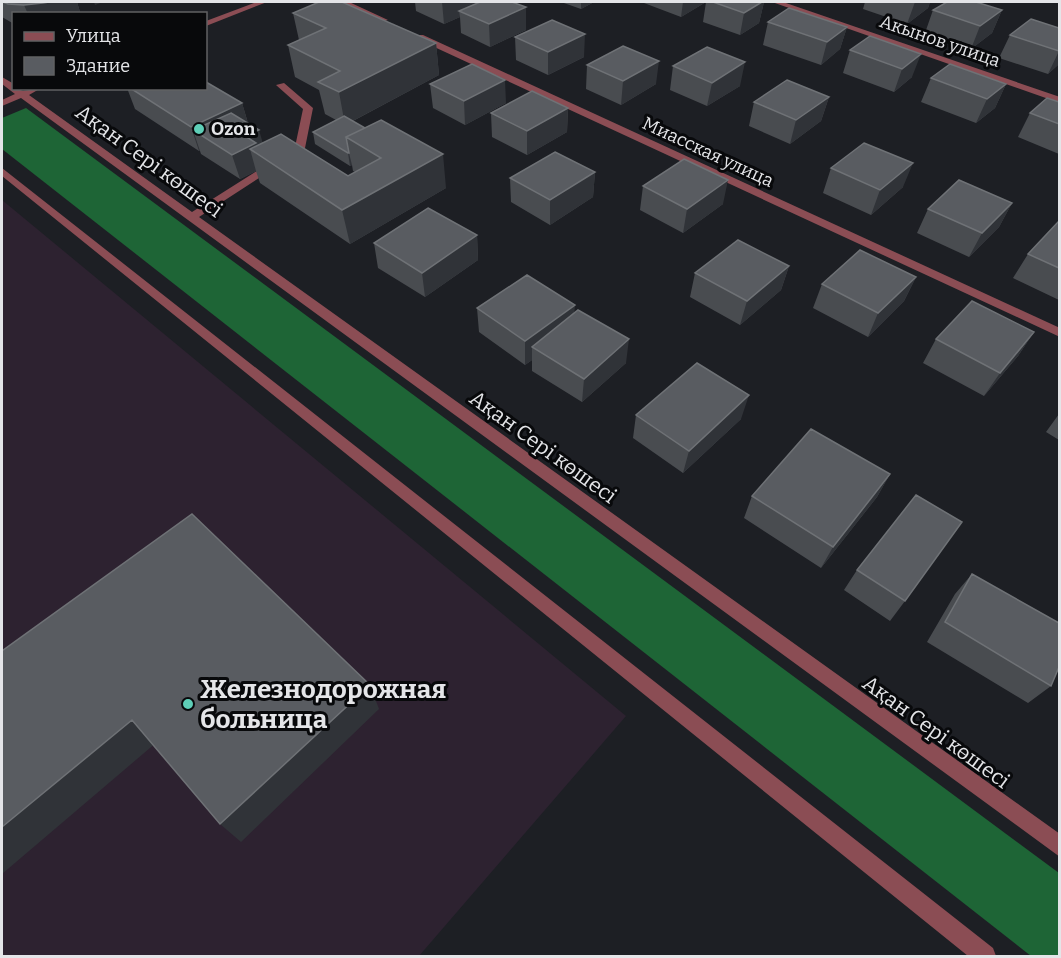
<svg xmlns="http://www.w3.org/2000/svg" width="1061" height="958" viewBox="0 0 1061 958" font-family="Bitter,serif">
<rect width="100%" height="100%" fill="#1d1f24"/>
<path fill="#2d2230" d="M2,200L626,716L419,956H2Z"/>
<path fill="#1e6536" d="M26,108L1059,873V956H1031L2,149V118Z"/>
<g fill="none" stroke-linecap="round" stroke-linejoin="round">
<path fill="#8b4d54" fill-rule="evenodd" d="M257,2H267L206,26V21Z
M339,2H349L388,20L381,22Z
M772,2H783L1060,97V103Z
M417,35H423L1060,328V337L417,39Z
M2,77L14,84V88L23,91L41,88L29,95L192,212L295,147L303,109L276,85L284,83L313,108L305,148L199,217L1060,834V857L21,98L2,106V100L15,94L2,84Z
M2,168L993,948L996,956H968L2,176Z"/>
</g>
<path fill="#494c50" d="M2,2H77L80,12L78,14H14V24L2,17Z
M415,2H479L526,30L490,47L461,33L460,17L444,24L416,11Z
M561,2H594L581,9Z
M644,2H706L681,17L644,3Z
M706,2H764L759,23L740,35L703,22Z
M865,2H930L928,8L907,24L863,9Z
M933,10H1002L992,33L971,49L925,33Z
M293,13L436,43L439,75L353,121L446,188L350,244L260,183L256,171L240,179L201,154L200,151H199L135,109L127,88H206L242,103L248,123L263,143L348,176L355,172L353,171L352,165L350,166L315,144L313,132L336,120L325,114L319,90L295,77L288,45L299,40Z
M768,22L847,27L840,49L821,65L763,45Z
M1059,28V64L1048,74L999,58L1010,35Z
M870,36L912,77L894,92L843,73L850,50Z
M515,37L584,57L548,75L516,60Z
M587,65L656,84L621,105L586,89Z
M673,66L740,86L707,106L670,90Z
M931,78L1006,84L995,108L976,123L921,102Z
M430,84L506,103L465,125L433,108Z
M829,97L821,121L790,144L749,126L754,102Z
M1059,102V154L1018,137L1030,113Z
M568,108L567,132L527,155L492,137L491,113Z
M831,168L903,187L871,215L823,193Z
M595,172L593,197L550,225L511,202L510,178Z
M643,186L723,204L683,233L640,210Z
M1012,203L999,227L969,257L917,233L928,209Z
M1059,223V300L1013,278L1028,254Z
M477,235L478,260L425,297L378,268L374,243Z
M789,266L781,290L740,325L690,297L695,273Z
M916,277L904,301L868,337L813,308L822,284Z
M477,308L574,313L626,363L582,402L532,371V360L525,365L479,332Z
M1034,332L1018,356L984,396L923,363L936,339Z
M1059,414V440L1046,432Z
M636,415L741,419L683,473L633,438Z
M890,474L877,497L821,568L744,518L752,496Z
M857,570L905,601L890,621L844,590Z
M972,574L1051,686L1028,703L927,642L955,594Z"/>
<path fill="#303338" d="M49,2H77L80,12L78,14H28L24,5Z
M94,2H103L95,5Z
M442,2H479L459,11L460,17L444,24Z
M581,2H594L581,9Z
M683,2H706L681,17Z
M762,2H764L759,23L740,35L744,13Z
M915,2H930L928,8L907,24Z
M526,7V30L490,47L489,24Z
M1002,10L992,33L971,49L980,26Z
M847,27L840,49L821,65L827,42Z
M585,34L584,57L548,75V52Z
M436,43L439,75L345,125L339,92Z
M1059,51V64L1048,74Z
M921,54L912,77L894,92L902,69Z
M659,61L656,84L621,105L623,81Z
M745,62L740,86L707,106L712,83Z
M505,80L506,103L465,125L464,101Z
M1006,84L995,108L976,123L987,99Z
M829,97L821,121L790,144L796,120Z
M242,103L249,127L193,130L200,151H199L191,127Z
M568,108L567,132L527,155V131Z
M259,130L266,154L250,149L256,171L240,179L232,155L245,136Z
M348,153H349L352,165L350,166Z
M443,154L446,188L350,244L342,210Z
M913,163L903,187L871,215L880,190Z
M595,172L593,197L550,225V200Z
M728,180L723,204L683,233L687,209Z
M1012,203L999,227L969,257L982,233Z
M477,235L478,260L425,297L422,273Z
M789,266L781,290L740,325L747,301Z
M916,277L904,301L868,337L878,313Z
M575,305L573,329L532,347V360L525,365V341Z
M1034,332L1018,356L984,396L1000,373Z
M629,339L626,363L582,402L584,379Z
M749,395L741,419L683,473L689,451Z
M890,474L877,497L821,568L833,547Z
M370,685L379,709L241,842L220,824Z
M132,720L157,742L2,874V827Z"/>
<path fill="#595c61" stroke="#6f7276" stroke-width="1.5" d="M3,2H49L43,3L24,5L8,4Z
M319,2H342L436,43L339,92L318,82L340,71L288,45L326,28L293,13Z
M480,2H512L526,7L489,24L459,11Z
M713,2H762L744,13Z
M947,2H976L1002,10L980,26L933,10Z
M789,8L847,27L827,42L768,22Z
M1031,19L1059,28V51L1010,35Z
M552,20L585,34L548,52L515,37Z
M870,36L921,54L902,69L850,50Z
M623,46L659,61L623,81L587,65Z
M707,47L745,62L712,83L673,66Z
M472,64L505,80L464,101L430,84Z
M950,64L1006,84L987,99L931,78Z
M787,80L829,97L796,120L754,102Z
M206,82L242,103L191,127L130,88H206Z
M532,91L568,108L527,131L491,113Z
M1047,98L1059,102V124L1030,113Z
M231,113L259,130L245,136L256,143L232,155L193,130Z
M344,116L365,128L346,137L349,153H348L313,132Z
M381,120L443,154L342,210L250,149L281,134L348,176L381,158L346,137Z
M864,143L913,163L880,190L831,168Z
M555,152L595,172L550,200L510,178Z
M684,159L728,180L687,209L643,186Z
M959,180L1012,203L982,233L928,209Z
M428,208L477,235L422,273L374,243Z
M1058,222L1059,223V268L1028,254Z
M738,240L789,266L747,301L695,273Z
M860,250L916,277L878,313L822,284Z
M527,275L575,305L525,341L477,308Z
M972,301L1034,332L1000,373L936,339Z
M578,310L629,339L584,379L532,347Z
M697,363L749,395L689,451L636,415Z
M811,429L890,474L833,547L752,496Z
M916,495L962,522L905,601L857,570Z
M192,514L370,685L220,824L132,720L2,827V651Z
M972,574L1059,623V667L1051,686L945,622Z"/>
<g fill="#5eceb7" stroke="#08090b" stroke-width="2">
<circle cx="199" cy="129" r="6"/>
<circle cx="188" cy="704" r="6"/>
</g>
<g text-anchor="middle" dominant-baseline="central" stroke-width="6" stroke-linejoin="round" paint-order="stroke">
<g font-size="18" fill="#e4e5e8" stroke="#08090b">
<text transform="translate(940 41) rotate(19)">Акынов улица</text>
<text transform="translate(708 152) rotate(25)">Миасская улица</text>
</g>
<g font-size="18" font-weight="bold" fill="#e4e5e8" stroke="#08090b" text-anchor="start">
<text x="211" y="129">Ozon</text>
</g>
<g font-size="21" fill="#e4e5e8" stroke="#08090b">
<text transform="translate(149 161) rotate(36)">Ақан Сері көшесі</text>
<text transform="translate(543 447) rotate(36)">Ақан Сері көшесі</text>
<text transform="translate(936 732) rotate(36)">Ақан Сері көшесі</text>
</g>
<g font-size="26" font-weight="bold" fill="#e4e5e8" stroke="#08090b" text-anchor="start">
<text x="200" y="689">Железнодорожная<tspan x="200" dy="30">больница</tspan></text>
</g>
</g>
<rect width="1061" height="958" fill="none" stroke="#e4e5e8" stroke-width="6"/>
<rect x="12" y="12" width="195" height="78" fill="#08090b" stroke="#606163" stroke-width="1.5"/>
<rect x="24" y="32" width="30" height="9" fill="#8b4d54" stroke="#606163" stroke-width="1.5"/>
<text x="66" y="42" font-size="18" fill="#e4e5e8">Улица</text>
<rect x="24" y="57" width="30" height="18" fill="#595c61" stroke="#606163" stroke-width="1.5"/>
<text x="66" y="72" font-size="18" fill="#e4e5e8">Здание</text>
</svg>
